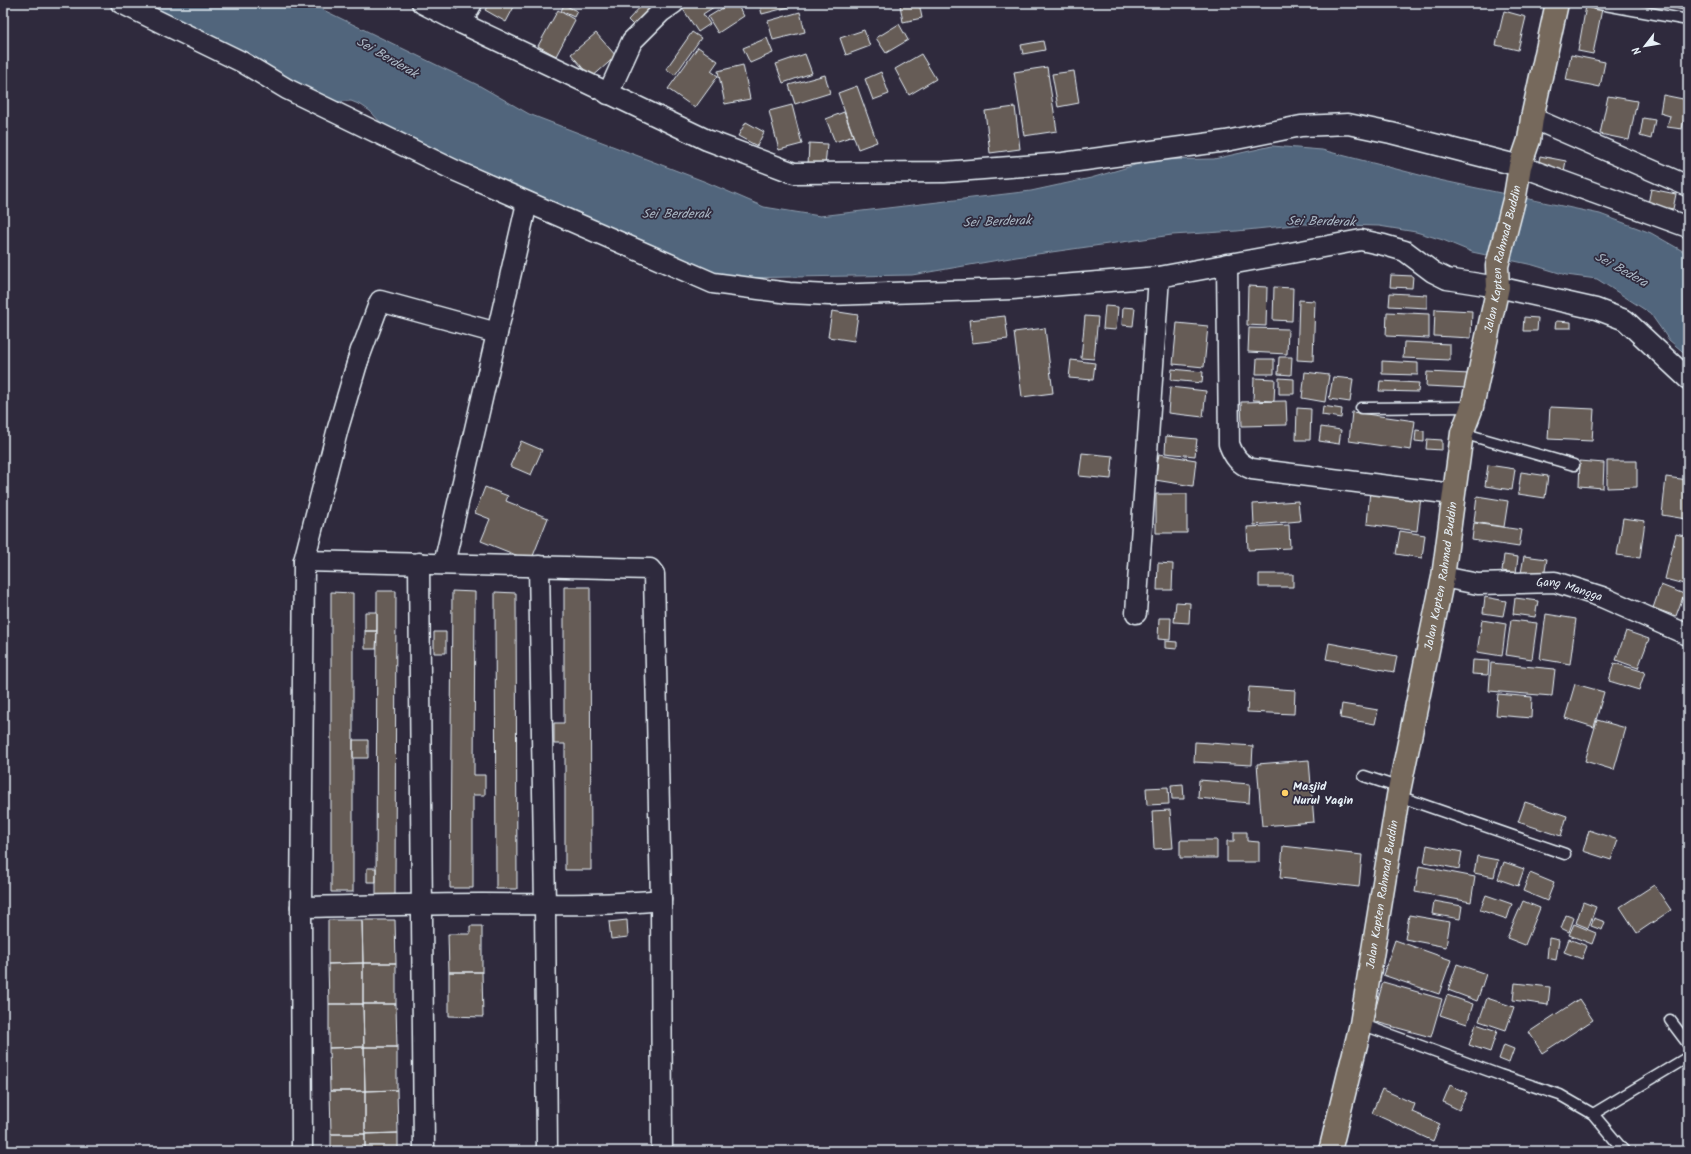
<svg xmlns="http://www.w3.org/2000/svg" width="1691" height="1154" viewBox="0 0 1691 1154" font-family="Kalam,sans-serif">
<rect width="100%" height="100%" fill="#2f2a3d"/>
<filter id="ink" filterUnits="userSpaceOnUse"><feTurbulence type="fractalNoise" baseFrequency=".025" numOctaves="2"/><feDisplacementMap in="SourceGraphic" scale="8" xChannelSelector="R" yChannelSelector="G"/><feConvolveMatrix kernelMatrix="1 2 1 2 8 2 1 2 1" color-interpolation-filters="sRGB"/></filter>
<g filter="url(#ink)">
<path fill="#51657c" stroke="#8d9dae" d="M145,3H309L480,86L529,114L706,182L764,207L820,216L1031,191L1091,178L1152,160L1214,159L1272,146L1322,150L1439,180L1600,214L1651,233L1688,254V356L1669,340L1650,313L1597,279L1566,275L1533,265L1472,252L1443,240L1416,232L1379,226L1304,224L1237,231L1172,235L1016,257L912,275L734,278L718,276L699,265L662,253L506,184L425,145L393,133L384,126L370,111L361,105L351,101L328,102L318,98L283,75L194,38Z"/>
<path fill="#665b56" stroke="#e8f1f8" d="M489,3H516L506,22L485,10Z
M644,3H655L661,9L639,31L628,20Z
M686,3H720L703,14L710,24L698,32L681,6Z
M731,3H736L744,16L718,33L708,17Z
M759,3H796L797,5L762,14Z
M907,3H919L922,18L903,22L900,5Z
M1650,3H1688V11Z
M564,5L577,11L574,17L561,11Z
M1586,6L1602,9L1593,54L1578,51Z
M558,10L575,20L556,56L538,46Z
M1504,11L1526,17L1518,50L1496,45Z
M800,12L805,32L773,40L768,21Z
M899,24L908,40L886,53L876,38Z
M864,30L870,46L846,55L840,38Z
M692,32L701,38L675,75L666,69Z
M596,33L616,56L591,78L571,54Z
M767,38L773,53L750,63L743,48Z
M1043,41L1045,50L1023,54L1021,45Z
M698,47L718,61L711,71L718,76L695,108L668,89Z
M805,54L812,73L783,83L776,64Z
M921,54L936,79L909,95L895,69Z
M1571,55L1605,62L1600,87L1566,80Z
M743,65L750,99L725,104L718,71Z
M1047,67L1057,131L1024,136L1014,72Z
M1074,71L1079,103L1058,107L1052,74Z
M881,72L889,94L873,100L865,79Z
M825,75L830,93L795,104L789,85Z
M857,86L877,142L858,149L838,93Z
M1663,95L1688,100V119H1684L1682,129L1667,127L1670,116L1660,113Z
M1608,96L1637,101L1629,140L1600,134Z
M792,105L802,144L779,150L769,111Z
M1015,107L1020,149L990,153L985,111Z
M844,112L853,136L835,142L826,119Z
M1643,118L1655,120L1651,139L1640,136Z
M746,122L764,132L757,146L738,136Z
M809,143L827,144L825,167L808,165Z
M1540,156L1566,161L1563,176L1537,171Z
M1651,189L1676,194L1673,209L1648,204Z
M1391,275L1413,276L1412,288L1390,287Z
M1248,286L1267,287L1266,326L1247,325Z
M1274,287L1293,288L1292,321L1273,320Z
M1390,293L1427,295V308L1389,306Z
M1299,300L1315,301L1313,361L1297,360Z
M1105,306L1118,307L1116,330L1103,329Z
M1123,307L1135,308L1133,326L1122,325Z
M1435,309L1472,311L1471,338L1434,336Z
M832,311L858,315L854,341L828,337Z
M1387,312L1429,314V338L1386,336Z
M1005,316L1008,339L972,343L969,320Z
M1085,316L1098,317L1094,359L1081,358Z
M1524,317L1538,318L1537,331H1523Z
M1556,321L1571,322V328H1555Z
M1177,323L1208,326L1204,367L1173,364Z
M1045,328L1053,393L1022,397L1014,332Z
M1249,328L1288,329L1287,354L1248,352Z
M1404,342L1450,344V360L1403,358Z
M1279,357H1292L1291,375L1278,374Z
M1257,359H1274V374H1256Z
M1071,360L1095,363L1093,380L1069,378Z
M1382,361L1418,363V375L1382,374Z
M1172,369L1203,372L1202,383L1171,380Z
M1305,372L1329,375L1325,402L1302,398Z
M1427,372L1470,374L1469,388L1426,386Z
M1333,377L1353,379L1350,402L1329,399Z
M1254,378L1275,379L1274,401L1253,400Z
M1279,378L1294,379V394H1279Z
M1380,381L1419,383L1418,392L1379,391Z
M1170,387L1206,391L1203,417L1168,413Z
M1286,401L1287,425L1242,426L1241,402Z
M1323,406L1342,409L1341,418L1322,415Z
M1550,407L1594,409L1592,441L1548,439Z
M1297,408L1311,409L1310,440H1296Z
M1352,412L1415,421L1411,450L1349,441Z
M1321,427L1341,430L1339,444L1319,441Z
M1416,430L1424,431V442L1415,441Z
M1166,436L1197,439L1195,456L1165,453Z
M1427,439L1442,440V450L1426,449Z
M521,441L542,450L531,475L510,466Z
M1082,453L1113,456L1111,479L1079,476Z
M1159,454L1196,460L1193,486L1155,480Z
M1580,461L1604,463L1603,488L1579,486Z
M1607,461H1637V487L1607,488Z
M1488,465L1515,469L1512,490L1485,486Z
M1521,472L1548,476L1545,498L1518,494Z
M1666,477L1688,480L1686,519L1662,515Z
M485,487L508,496L506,501L548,518L531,561L481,541L490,519L475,513Z
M1370,490L1421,497L1417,531L1367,524Z
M1156,494H1187V533H1156Z
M1477,496L1508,501L1504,527L1474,522Z
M1298,501L1300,521L1254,525L1253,504Z
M1623,518L1645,521L1640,558L1617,555Z
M1474,523L1522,530L1519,547L1472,540Z
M1289,525L1290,548L1248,550L1247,527Z
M1400,531L1425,535L1422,558L1396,554Z
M1676,534L1688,537V585L1665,579Z
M1504,555L1518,557L1516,573L1502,571Z
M1524,556L1547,559L1544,577L1521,573Z
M1158,563L1173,564L1172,590H1157Z
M1259,574H1293V587H1259Z
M1661,585L1684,594L1676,616L1653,608Z
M564,587H590L591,870H565V744H554V723H564Z
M377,591H396L395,897H376Z
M452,591L475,592L474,775H485V795H473V888H450Z
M331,592L353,593V892H331Z
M495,592L516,593L517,889H496Z
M1485,597L1506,601L1503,616L1483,613Z
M1515,598L1538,601L1535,617L1513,614Z
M1176,602L1190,603L1189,623L1174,622Z
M365,612H377V631H365Z
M1546,614L1576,619L1570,664L1540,659Z
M1159,618H1171L1170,640L1158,639Z
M1482,620L1506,624L1502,656L1477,652Z
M1511,620L1537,623L1532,659L1506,655Z
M365,631H377L376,649H365Z
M1626,631L1649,639L1638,668L1616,660Z
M434,632H446V653H434Z
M1165,641L1177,642V649L1165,648Z
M1329,643L1397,656L1394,672L1326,659Z
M1473,660L1489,661L1488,675L1472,674Z
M1491,663L1555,669L1552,696L1489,691Z
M1614,663L1645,672L1639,690L1609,681Z
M1575,684L1604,692L1594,727L1565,718Z
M1249,687L1295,690L1294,714L1247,712Z
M1498,694L1532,697L1531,718L1496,715Z
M1342,704L1378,710L1375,724L1340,718Z
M1597,720L1626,728L1614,770L1585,761Z
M353,740H368V758H353Z
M1195,742L1253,746L1252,765L1194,762Z
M1309,760L1314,822L1262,826L1257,764Z
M1199,780L1250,784L1249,803L1198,798Z
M1183,784L1184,799H1172L1171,785Z
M1168,787L1169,804L1147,805L1146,788Z
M1525,802L1567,816L1561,836L1518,822Z
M1170,810L1173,848L1154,849L1152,811Z
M1589,830L1618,840L1611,860L1583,851Z
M1234,832H1247V841L1259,842V862H1227V841H1234Z
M1180,840H1217V858H1180Z
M1427,845L1462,852L1459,869L1424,862Z
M1283,846L1362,855L1359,887L1280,878Z
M1477,856L1498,860L1494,877L1474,873Z
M1504,862L1524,869L1518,886L1498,879Z
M1419,866L1475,877L1471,902L1415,892Z
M367,868H376V882H367Z
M1530,873L1554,883L1547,901L1523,891Z
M1654,885L1671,910L1637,933L1620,907Z
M1486,895L1512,904L1507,919L1480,910Z
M1434,901L1462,906L1460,919L1432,914Z
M1523,901L1540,908L1525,945L1507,938Z
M1583,902L1596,907L1588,928L1576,923Z
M1409,915L1450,922L1446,947L1405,939Z
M1566,915L1574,918L1569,932L1561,928Z
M1594,918L1605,922L1602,930L1591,926Z
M328,920H362L363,963L328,964Z
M362,920H395L396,963H363Z
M627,920L628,937L611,939L609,922Z
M1574,924L1596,933L1592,944L1569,935Z
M470,926H482V972H449L448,934H470Z
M1549,938L1559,940L1556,960L1547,958Z
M1569,939L1587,946L1582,959L1564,952Z
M1395,940L1451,960L1439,994L1383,975Z
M363,963H396V1004H363Z
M363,963V1004H329L328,964Z
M1457,964L1486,974L1477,1001L1448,990Z
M449,972H482L483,1017L449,1016Z
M1383,982L1442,999L1431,1037L1372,1021Z
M1515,983L1550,987L1548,1005L1513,1000Z
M1447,995L1473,1004L1467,1024L1440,1015Z
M1487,998L1514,1007L1506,1030L1479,1021Z
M1579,999L1593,1020L1542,1053L1529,1032Z
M329,1004H363L364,1047L329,1048Z
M363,1004H396L397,1047H364Z
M1476,1024L1497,1031L1490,1052L1469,1045Z
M1504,1045L1514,1049L1509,1063L1499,1059Z
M364,1047H397V1090L365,1091Z
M364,1047L365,1091H330L329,1048Z
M1450,1085L1467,1093L1459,1110L1443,1102Z
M1382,1089L1415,1104L1412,1112L1440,1124L1433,1141L1372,1113Z
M397,1090L398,1133L365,1134V1091Z
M330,1091H365V1134H331Z
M398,1133V1151H365V1134Z
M331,1134H365V1151H331Z"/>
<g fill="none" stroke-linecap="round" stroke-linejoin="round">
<g stroke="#e8f1f8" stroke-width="13">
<path id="service" d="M1594,3L1688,20
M1361,408L1472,407
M1462,433L1574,465
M1364,776L1400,788
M1398,796L1565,854
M1670,1020L1688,1044
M1361,1024L1500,1075L1560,1095L1593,1114L1624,1151
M1593,1114L1688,1057"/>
</g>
<g stroke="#e8f1f8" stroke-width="23">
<g id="minor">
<path d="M121,3L242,62L287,89L454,170L713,283L789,293L829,295L1012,289L1159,277L1361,240L1384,245L1405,251L1433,272L1447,279L1498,287L1596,309L1625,320L1688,379"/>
<path d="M422,3L461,23L707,140L794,173L944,172L1063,163L1226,141L1301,126L1348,124L1391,133L1520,166L1688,227"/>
<path d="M461,23L472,3"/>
<path d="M608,94L632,41L661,12L674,3"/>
<path d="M1532,118L1688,186"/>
<path d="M1227,264L1229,444C1234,457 1239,464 1252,469L1453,494"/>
<path d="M357,363L380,301L497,333"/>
<path d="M419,563L424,1151"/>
<path d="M444,564L527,203"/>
<path d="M539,566L545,904L547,1151"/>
<path id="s1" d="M1443,577L1478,584L1555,582L1602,597L1688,635"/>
<path d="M1136,613L1159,277"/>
<path d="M661,900L662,1151"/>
<path d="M301,907C361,906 422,904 482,904C542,904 602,906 661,900L654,574L650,569L304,561"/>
<path d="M302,1151L301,907L304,561L338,428L361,350"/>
</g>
</g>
<g stroke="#e8f1f8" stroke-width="25">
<g id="primary">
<path id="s2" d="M1330,1151L1361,1024L1398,796L1443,577L1462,433L1472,407L1485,346L1498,287L1497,266L1515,196L1520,166L1529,140L1532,118L1557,3"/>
</g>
</g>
<use href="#service" stroke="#2f2a3d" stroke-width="10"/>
<use href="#minor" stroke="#2f2a3d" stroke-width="20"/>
<use href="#primary" stroke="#76695c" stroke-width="22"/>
</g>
</g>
<circle fill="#ffd166" stroke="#2f2a3d" stroke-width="1.5" cx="1285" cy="793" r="4"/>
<g text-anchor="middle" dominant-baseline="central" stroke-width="3.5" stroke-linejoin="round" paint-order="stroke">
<g font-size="12" fill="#e8f1f8" stroke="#2f2a3d">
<text stroke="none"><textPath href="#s2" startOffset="910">Jalan Kapten Rahmad Buddin</textPath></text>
<text stroke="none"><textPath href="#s2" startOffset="586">Jalan Kapten Rahmad Buddin</textPath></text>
<text stroke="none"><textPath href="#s1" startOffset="128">Gang Mangga</textPath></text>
<text stroke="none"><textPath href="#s2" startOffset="262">Jalan Kapten Rahmad Buddin</textPath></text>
</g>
<g font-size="12" font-weight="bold" fill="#e8f1f8" stroke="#2f2a3d" text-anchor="start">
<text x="1293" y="786">Masjid<tspan x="1293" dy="14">Nurul Yaqin</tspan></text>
</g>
<g font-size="13" font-style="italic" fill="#acb9c6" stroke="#2f2a3d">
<text transform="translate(387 58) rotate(30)">Sei Berderak</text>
<text x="676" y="214">Sei Berderak</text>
<text transform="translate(997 222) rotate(-2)">Sei Berderak</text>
<text transform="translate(1321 222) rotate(1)">Sei Berderak</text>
<text transform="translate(1621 270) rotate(29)">Sei Bedera</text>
</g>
</g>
<rect width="1691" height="1154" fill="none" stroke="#2f2a3d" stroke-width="16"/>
<rect x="8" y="8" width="1675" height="1138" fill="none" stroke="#e8f1f8" stroke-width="1.5" filter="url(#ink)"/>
<g transform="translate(1645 46) rotate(239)" stroke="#2f2a3d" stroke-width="3" paint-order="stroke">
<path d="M0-3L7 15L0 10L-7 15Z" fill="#e8f1f8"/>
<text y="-6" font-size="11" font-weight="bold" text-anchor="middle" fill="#e8f1f8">N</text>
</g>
</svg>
